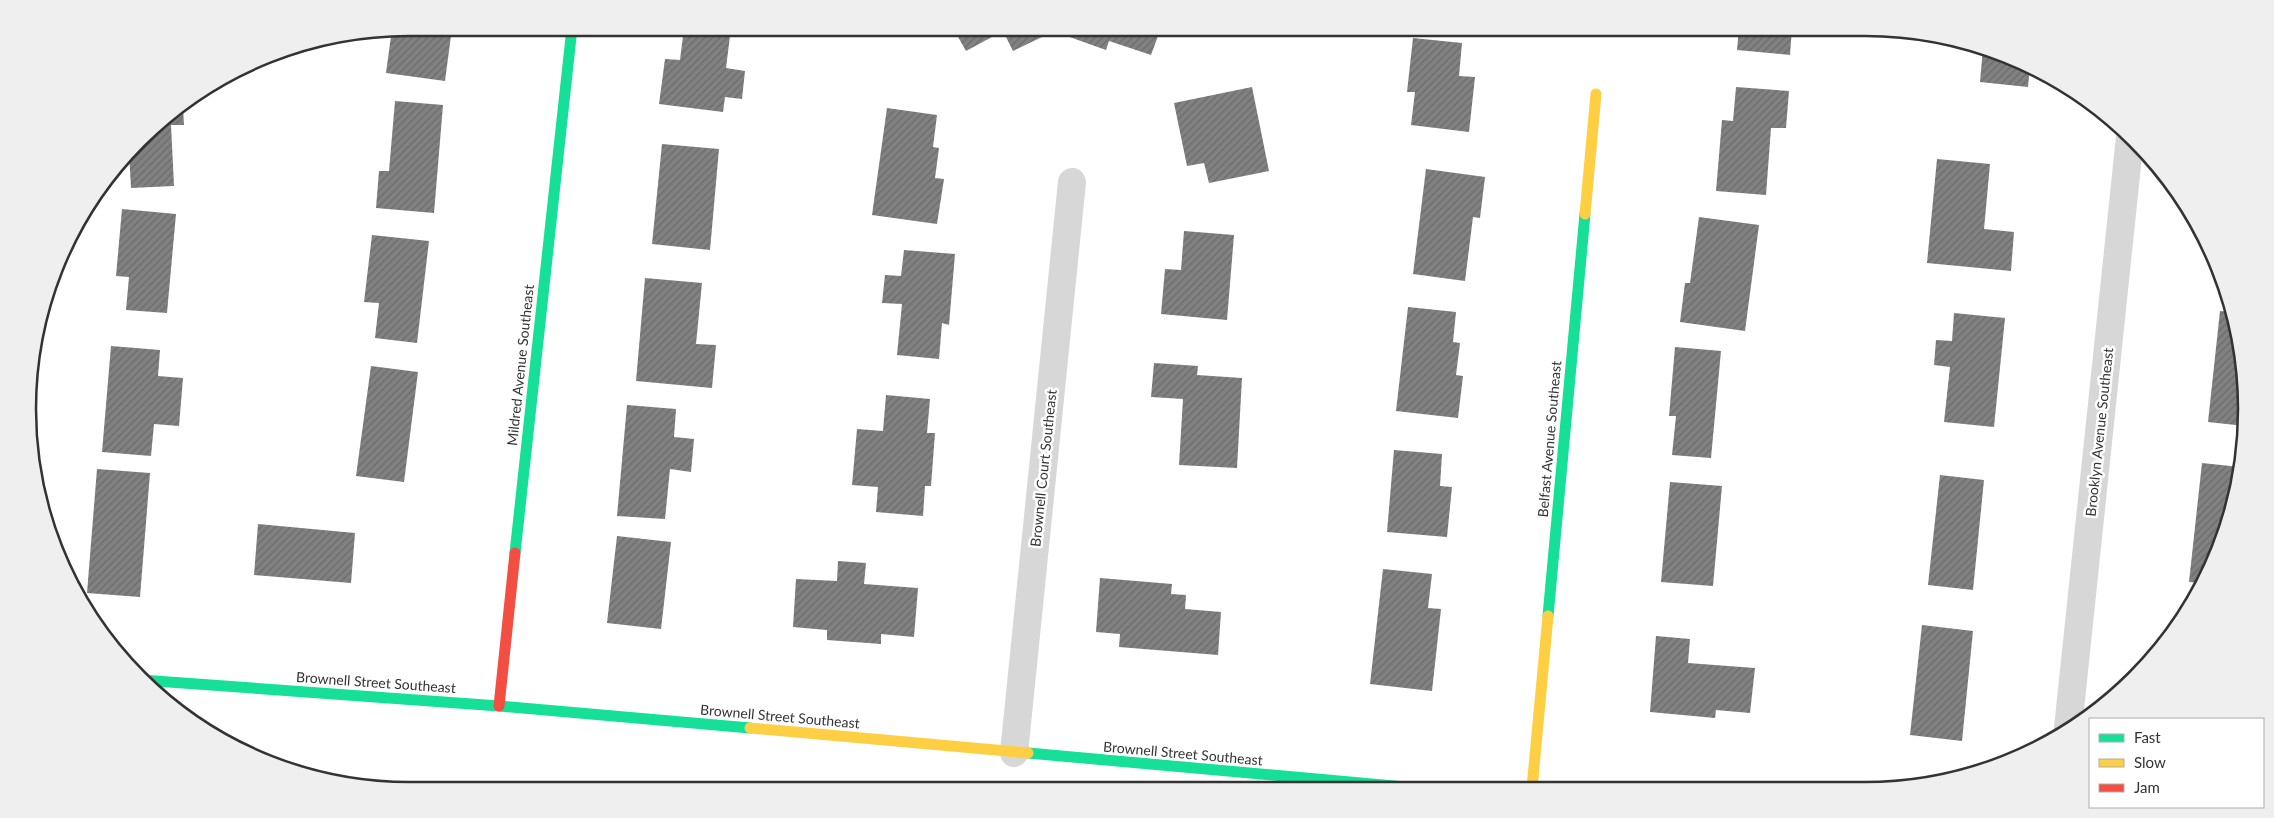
<svg xmlns="http://www.w3.org/2000/svg" width="2274" height="818" viewBox="0 0 2274 818" font-family="Lato,sans-serif">
<defs>
<pattern id="building-hatch" width="6" height="6" patternUnits="userSpaceOnUse" patternTransform="scale(1.25)"><rect width="6" height="6" fill="#818181"/><path d="M-1 1l2-2M0 6l6-6M5 7l2-2" fill="none" stroke="#6a6a6a"/></pattern>
</defs>
<rect width="100%" height="100%" fill="#fff"/>
<path fill="url(#building-hatch)" d="M409,28H452L445,81L386,73L392,29Z
M684,28H731L726,68L745,71L742,99L725,97L723,112L659,104L665,59L680,60Z
M953,28H1037L1042,37L1013,51L1003,31L966,51Z
M1067,28H1161L1151,55L1109,41L1106,50L1064,35Z
M1739,28H1792L1790,55L1737,50Z
M1413,38L1462,43L1459,76L1475,77L1469,132L1411,125L1415,92H1407Z
M1983,48L2030,66L2028,87L1980,82Z
M1252,87L1269,171L1209,183L1204,163L1187,166L1174,103Z
M1736,87L1789,91L1786,128H1771L1766,195L1716,191L1722,120L1733,121Z
M395,101L443,105L434,213L376,208L379,171H389Z
M183,107L184,125H171L174,186L131,188L129,152L157,122Z
M887,108L937,115L933,147L939,148L935,178L944,179L937,224L872,215Z
M662,144L719,149L710,250L652,244Z
M1937,159L1990,164L1984,229L2014,232L2011,271L1927,263Z
M1426,169L1485,177L1480,218L1473,217L1465,281L1413,274Z
M122,209L176,214L167,313L126,310L129,277L116,276Z
M1699,217L1759,225L1745,331L1680,322L1685,283H1690Z
M1184,231L1234,235L1227,320L1161,314L1165,269L1181,270Z
M372,235L429,241L417,343L375,338L379,303L364,302Z
M904,250L955,254L949,325L942,323L939,359L897,355L902,304L882,303L885,275L901,276Z
M2216,263L2221,274L2224,282L2214,281Z
M645,278L702,283L696,344L716,345L712,388L636,381Z
M1408,307L1456,312L1453,342L1460,343L1456,375L1463,376L1458,418L1396,411Z
M2220,311L2232,312L2243,359L2245,426L2208,422Z
M1954,313L2005,318L1994,427L1944,422L1950,367L1934,365L1936,340L1952,341Z
M111,346L160,350L158,376L183,378L179,426L154,424L151,456L102,452Z
M1675,347L1721,351L1711,458L1672,455L1676,416H1669Z
M1154,363L1198,366L1197,375L1242,378L1237,468L1179,465L1183,399L1151,397Z
M371,366L418,372L404,482L356,476Z
M886,395L930,399L927,433H935L931,486H925L923,516L876,512L878,487L852,485L857,429L883,431Z
M627,405L676,409L674,437L694,439L691,472L670,469L665,519L617,516Z
M1394,450L1442,454L1440,486L1452,487L1447,537L1387,532Z
M2202,463L2240,467L2234,507L2202,583L2189,582Z
M97,469L150,473L140,597L87,593Z
M1940,475L1984,480L1973,590L1928,585Z
M1670,482L1722,486L1713,586L1661,582Z
M258,524L355,533L351,583L254,575Z
M617,536L671,542L661,629L607,623Z
M838,561L866,563L864,584L918,588L914,637L881,634V644L827,640V630L793,627L796,579L837,581Z
M1383,569L1432,574L1428,608L1441,609L1432,691L1370,684Z
M1100,578L1172,584L1171,594L1186,595L1185,609L1221,612L1218,655L1119,647L1120,634L1096,632Z
M1922,625L1973,631L1962,741L1910,735Z
M1656,636L1690,639L1688,663L1755,668L1750,713L1716,710L1715,718L1650,712Z"/>
<g fill="none" stroke-linecap="round" stroke-linejoin="round">
<path stroke="#d7d7d7" stroke-width="28" d="M2068,728L2130,137
M1014,753L1072,182"/>
<path stroke="#16e098" stroke-width="11" d="M515,553L572,28
M1548,616L1585,214
M141,680L499,706L750,728
M1028,753L1416,788"/>
<path stroke="#ffcf43" stroke-width="11" d="M1585,214L1596,94
M750,728L1028,753
M1532,788L1548,616"/>
<path stroke="#f24e42" stroke-width="11" d="M499,706L515,553"/>
</g>
<g text-anchor="middle" dominant-baseline="central" stroke-width="5" stroke-linejoin="round" paint-order="stroke">
<g font-size="14" fill="#333" stroke="#fff">
<text transform="translate(520 365) rotate(-84)">Mildred Avenue Southeast</text>
<text transform="translate(2099 432) rotate(-84)">Brooklyn Avenue Southeast</text>
<text transform="translate(1549 439) rotate(-85)">Belfast Avenue Southeast</text>
<text transform="translate(1043 468) rotate(-84)">Brownell Court Southeast</text>
<text transform="translate(376 682) rotate(4)">Brownell Street Southeast</text>
<text transform="translate(780 716) rotate(5)">Brownell Street Southeast</text>
<text transform="translate(1183 753) rotate(5)">Brownell Street Southeast</text>
</g>
</g>
<path d="M0 0H2274V818H0ZM409 36H1865A373 373 0 0 1 2238 409V409A373 373 0 0 1 1865 782H409A373 373 0 0 1 36 409V409A373 373 0 0 1 409 36Z" fill="#efefef" fill-rule="evenodd"/>
<path fill="none" stroke="#333" stroke-width="2.5" d="M409 36H1865A373 373 0 0 1 2238 409V409A373 373 0 0 1 1865 782H409A373 373 0 0 1 36 409V409A373 373 0 0 1 409 36Z"/>
<rect x="2089" y="718" width="175" height="90" fill="#ffffff" stroke="#adadad"/>
<rect x="2099" y="734" width="25" height="8" fill="#16e098" stroke="#adadad"/>
<text x="2134" y="743" font-size="15" fill="#333333">Fast</text>
<rect x="2099" y="759" width="25" height="8" fill="#ffcf43" stroke="#adadad"/>
<text x="2134" y="768" font-size="15" fill="#333333">Slow</text>
<rect x="2099" y="784" width="25" height="8" fill="#f24e42" stroke="#adadad"/>
<text x="2134" y="793" font-size="15" fill="#333333">Jam</text>
</svg>
